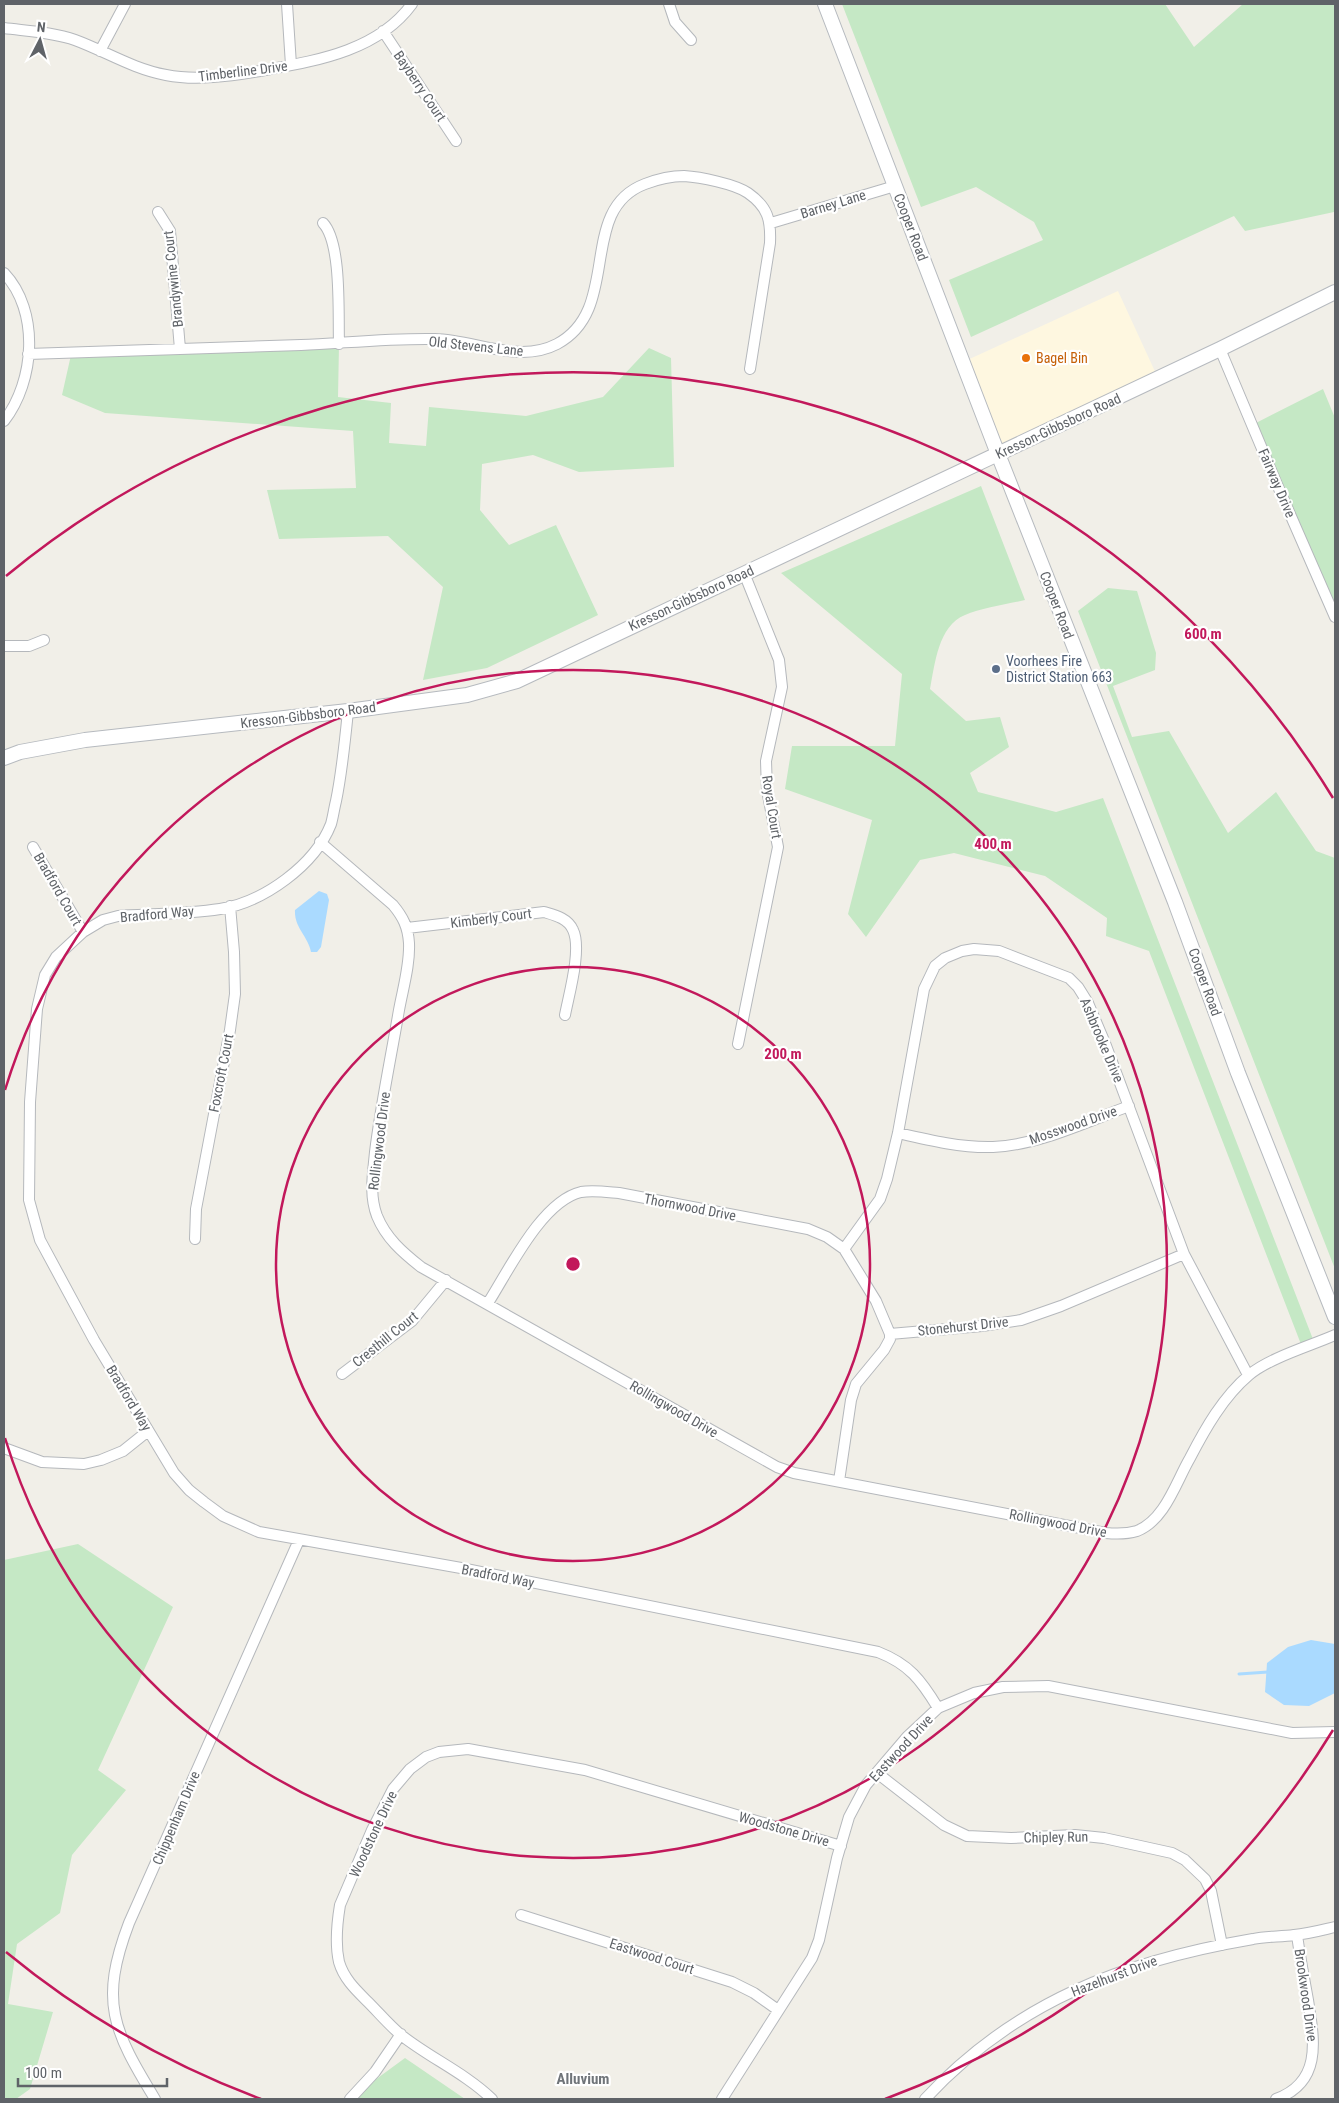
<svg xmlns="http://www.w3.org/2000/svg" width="1339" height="2103" viewBox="0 0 1339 2103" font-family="'Roboto Condensed',sans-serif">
<rect width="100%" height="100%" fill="#f1efe8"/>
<path fill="#fef7e0" d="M1118,291L1158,378L998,454L963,362Z"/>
<path fill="#c5e8c5" d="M842,4H1165L1194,47L1243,4H1335L1334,212L1245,231L1234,216L971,337L949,280L1043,240L1034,222L976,187L921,207Z
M339,345L338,397L391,403L389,443L426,446L429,407L526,416L603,397L649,348L671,358L674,467L579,472L533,455L482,464L480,510L509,545L556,525L598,615L487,668L423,680L443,587L388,536L279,539L267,490L356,488L353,431L105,413L62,395L71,355Z
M1323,389L1335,418V619L1252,425Z
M981,486L1025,600C1008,604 981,608 965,615C938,626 935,664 930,689L966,721L1000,717L1009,747L970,773L978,792L1056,812L1103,798L1316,1347L1304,1352L1149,951L1106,936L1107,918L1045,876L954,853L920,860L866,937L848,914L872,820L785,789L792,746H895L902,674L781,573Z
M1108,588L1137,591L1156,653L1155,670L1113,686L1132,737L1169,731L1228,833L1276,792L1316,851L1335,858V1269L1078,611Z
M78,1544L173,1607L98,1770L126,1790L72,1855L60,1913L17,1944L8,2004L53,2012L30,2089L16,2099H4V1560Z
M405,2058L465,2099H349Z"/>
<path fill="#aadaff" d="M319,891L327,894L329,900L321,947L317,952H311C308,936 294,928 295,910Z
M1311,1640L1335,1644V1693L1309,1706L1284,1705L1265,1692L1267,1663L1288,1647Z"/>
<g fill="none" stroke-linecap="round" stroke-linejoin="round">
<path stroke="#aadaff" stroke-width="3" d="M1239,1674L1268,1672"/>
<g stroke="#b5b8bc" stroke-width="12">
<path id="street" d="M287,4L291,65
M669,4L675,22L691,40
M4,28C27,31 53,32 75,40C105,51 133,69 166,75C196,81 230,76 260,71C314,61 377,52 412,4
M383,31L456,141
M100,51L125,4
M158,212L170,231L180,349
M323,223C342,243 338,315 339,344
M771,223L895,186
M4,273C40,311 35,381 4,421
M1220,349L1276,482L1335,617
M28,354C119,351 210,348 301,345C345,343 390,338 435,339C475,340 519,364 557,344C623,309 576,210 645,184C658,179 669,176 684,176C700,177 735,184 748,193C768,207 771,220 770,243L750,369
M4,646H29L44,640
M348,711C345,741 342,772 336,801C334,809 333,817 331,824C315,865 264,902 220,909C187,914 152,914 118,916L103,920L83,932L56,957L45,975L37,1009L30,1102L29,1200L40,1240L94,1340L174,1473L189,1490L204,1502L223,1516L259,1532L461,1568L878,1652C909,1664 921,1680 938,1708
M320,842L393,905C403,917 408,927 409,943C410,965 403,988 399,1010C391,1057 381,1104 375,1152C373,1174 369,1195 377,1216C386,1238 402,1252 421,1267L777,1467L794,1473L1106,1533C1116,1534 1127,1534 1137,1531C1165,1520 1176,1482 1190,1458C1205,1429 1223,1397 1249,1375C1269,1358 1310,1346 1335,1335
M33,847L83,932
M407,928L544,912C554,915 568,918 573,930C582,949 569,994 565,1015
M738,1044L778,847L767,790L766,761L782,687L779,660L744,573
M898,1133C928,1140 961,1148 993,1147C1039,1145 1086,1122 1129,1106
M195,1239L196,1209L230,1030L235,994L234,952L230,906
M844,1249L880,1199L887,1179L898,1133L924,989L935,966L945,958L962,951L974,949L999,951L1069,978L1078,987L1088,1003L1105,1043L1184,1254L1248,1375
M488,1303C509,1270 542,1201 581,1192C593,1190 607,1192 619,1193L808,1229L827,1237L844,1249L876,1301L890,1334
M890,1334L982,1326L1021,1320L1061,1306L1184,1254
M342,1374L412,1321L446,1280
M4,1448L42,1462L84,1464L101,1460L123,1451L148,1431
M839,1481L851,1400L856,1384L884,1350L890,1339V1334
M877,1773L944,1825L967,1836L1011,1838L1075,1835L1104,1838L1172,1853L1185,1860L1205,1879L1211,1891L1222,1945
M521,1915L732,1982L754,1993L778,2010
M155,2099C113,2030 99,2002 129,1923L299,1540
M350,2099L375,2072L401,2034
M492,2099C465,2073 430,2058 401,2035C389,2025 379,2013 368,2002C356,1990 344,1979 339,1962C335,1944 337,1923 340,1905L372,1830L393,1789L410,1769L426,1757L439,1752L468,1749L585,1770L841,1846
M722,2099L812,1958L819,1940L837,1858L849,1817L866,1785L907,1737L938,1708L974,1693L1003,1687L1048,1686L1292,1733L1335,1732
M925,2099C1016,2001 1124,1961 1253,1939C1266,1936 1281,1937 1294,1935C1308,1934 1322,1930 1335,1927
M1276,2099C1323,2082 1314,2039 1308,2000C1304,1978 1300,1957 1297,1935"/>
</g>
<g stroke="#b6babf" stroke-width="16">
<path id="secondary" d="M825,4L998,454L1175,902L1238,1073L1335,1317
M4,758L20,752L85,740L348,711L467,695L517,681L1220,349L1335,292"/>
</g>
<use href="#street" stroke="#fff" stroke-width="10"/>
<use href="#secondary" stroke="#fff" stroke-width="14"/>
</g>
<g fill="none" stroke="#c2185b" stroke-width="2.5">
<circle cx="573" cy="1264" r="297"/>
<path d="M5 1090A594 594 0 1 1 5 1438"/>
<path d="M1333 1730A891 891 0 0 1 885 2099M261 2099A891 891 0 0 1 6 1952M6 576A891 891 0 0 1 1333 798"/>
</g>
<circle fill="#e8710a" stroke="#fff" stroke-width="2" cx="1026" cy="358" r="5"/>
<circle fill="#5c6f8a" stroke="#fff" stroke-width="2" cx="996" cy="669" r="5"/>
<g text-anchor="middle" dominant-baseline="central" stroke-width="4.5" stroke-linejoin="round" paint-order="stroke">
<g font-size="14" fill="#5f6368" stroke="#fff">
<text transform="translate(243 71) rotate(-7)">Timberline Drive</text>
<text transform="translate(420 86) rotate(56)">Bayberry Court</text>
<text transform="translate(833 204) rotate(-17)">Barney Lane</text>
<text transform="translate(911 227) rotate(69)">Cooper Road</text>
<text transform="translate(173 279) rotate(-96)">Brandywine Court</text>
<text transform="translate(476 346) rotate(6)">Old Stevens Lane</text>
<text transform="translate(1058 426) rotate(-25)">Kresson-Gibbsboro Road</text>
<text transform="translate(1277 483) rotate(67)">Fairway Drive</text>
<text transform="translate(691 598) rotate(-25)">Kresson-Gibbsboro Road</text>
<text transform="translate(1057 605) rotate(69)">Cooper Road</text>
<text transform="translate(308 715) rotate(-7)">Kresson-Gibbsboro Road</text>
<text transform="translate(772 807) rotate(81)">Royal Court</text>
<text transform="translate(58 889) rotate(60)">Bradford Court</text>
<text transform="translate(157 914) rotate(-5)">Bradford Way</text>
<text transform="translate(491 918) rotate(-7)">Kimberly Court</text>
<text transform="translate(1205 982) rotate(70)">Cooper Road</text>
<text transform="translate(1102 1040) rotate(67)">Ashbrooke Drive</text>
<text transform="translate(221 1073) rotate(-79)">Foxcroft Court</text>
<text transform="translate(1073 1125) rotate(-19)">Mosswood Drive</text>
<text transform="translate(379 1141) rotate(-83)">Rollingwood Drive</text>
<text transform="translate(690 1207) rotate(11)">Thornwood Drive</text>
<text transform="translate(963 1326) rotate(-6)">Stonehurst Drive</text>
<text transform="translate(385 1339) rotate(-39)">Cresthill Court</text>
<text transform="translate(129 1398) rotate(59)">Bradford Way</text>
<text transform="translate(674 1409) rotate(30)">Rollingwood Drive</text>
<text transform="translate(1058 1523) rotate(11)">Rollingwood Drive</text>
<text transform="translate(498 1576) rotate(11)">Bradford Way</text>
<text transform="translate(901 1748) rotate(-47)">Eastwood Drive</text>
<text transform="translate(176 1818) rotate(-67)">Chippenham Drive</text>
<text transform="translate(784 1829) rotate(16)">Woodstone Drive</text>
<text transform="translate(373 1834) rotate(-65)">Woodstone Drive</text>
<text transform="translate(1056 1837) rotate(-1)">Chipley Run</text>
<text transform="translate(652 1956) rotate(18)">Eastwood Court</text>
<text transform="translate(1114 1976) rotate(-21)">Hazelhurst Drive</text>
<text transform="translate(1306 1995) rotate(82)">Brookwood Drive</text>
</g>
<g font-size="14" fill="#c56008" stroke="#fff" text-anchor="start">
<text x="1036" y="358">Bagel Bin</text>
</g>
<g font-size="14" fill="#4e5e75" stroke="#fff" text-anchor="start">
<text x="1006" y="661">Voorhees Fire<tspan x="1006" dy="16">District Station 663</tspan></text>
</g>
<g font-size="15" font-weight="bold" fill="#70757a" stroke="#fff">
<text x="583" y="2079">Alluvium</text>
</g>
</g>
<circle cx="573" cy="1264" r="8" fill="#c2185b" stroke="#fff" stroke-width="2.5"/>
<g font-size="15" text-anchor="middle" font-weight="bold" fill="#c2185b" stroke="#fff" stroke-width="4.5" stroke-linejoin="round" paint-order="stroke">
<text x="1203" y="639">600 m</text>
<text x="993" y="849">400 m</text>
<text x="783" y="1059">200 m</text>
</g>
<rect width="1339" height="2103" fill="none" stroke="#5f6368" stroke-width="10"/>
<g transform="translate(40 40) rotate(6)" stroke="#ffffff" stroke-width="4" paint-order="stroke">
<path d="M0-4L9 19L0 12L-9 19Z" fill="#5f6368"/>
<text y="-8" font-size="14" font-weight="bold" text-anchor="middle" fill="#5f6368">N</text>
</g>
<path d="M18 2078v8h149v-8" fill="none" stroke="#5f6368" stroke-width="2.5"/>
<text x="25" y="2078" font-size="15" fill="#5f6368" stroke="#ffffff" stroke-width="4" paint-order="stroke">100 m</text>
</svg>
